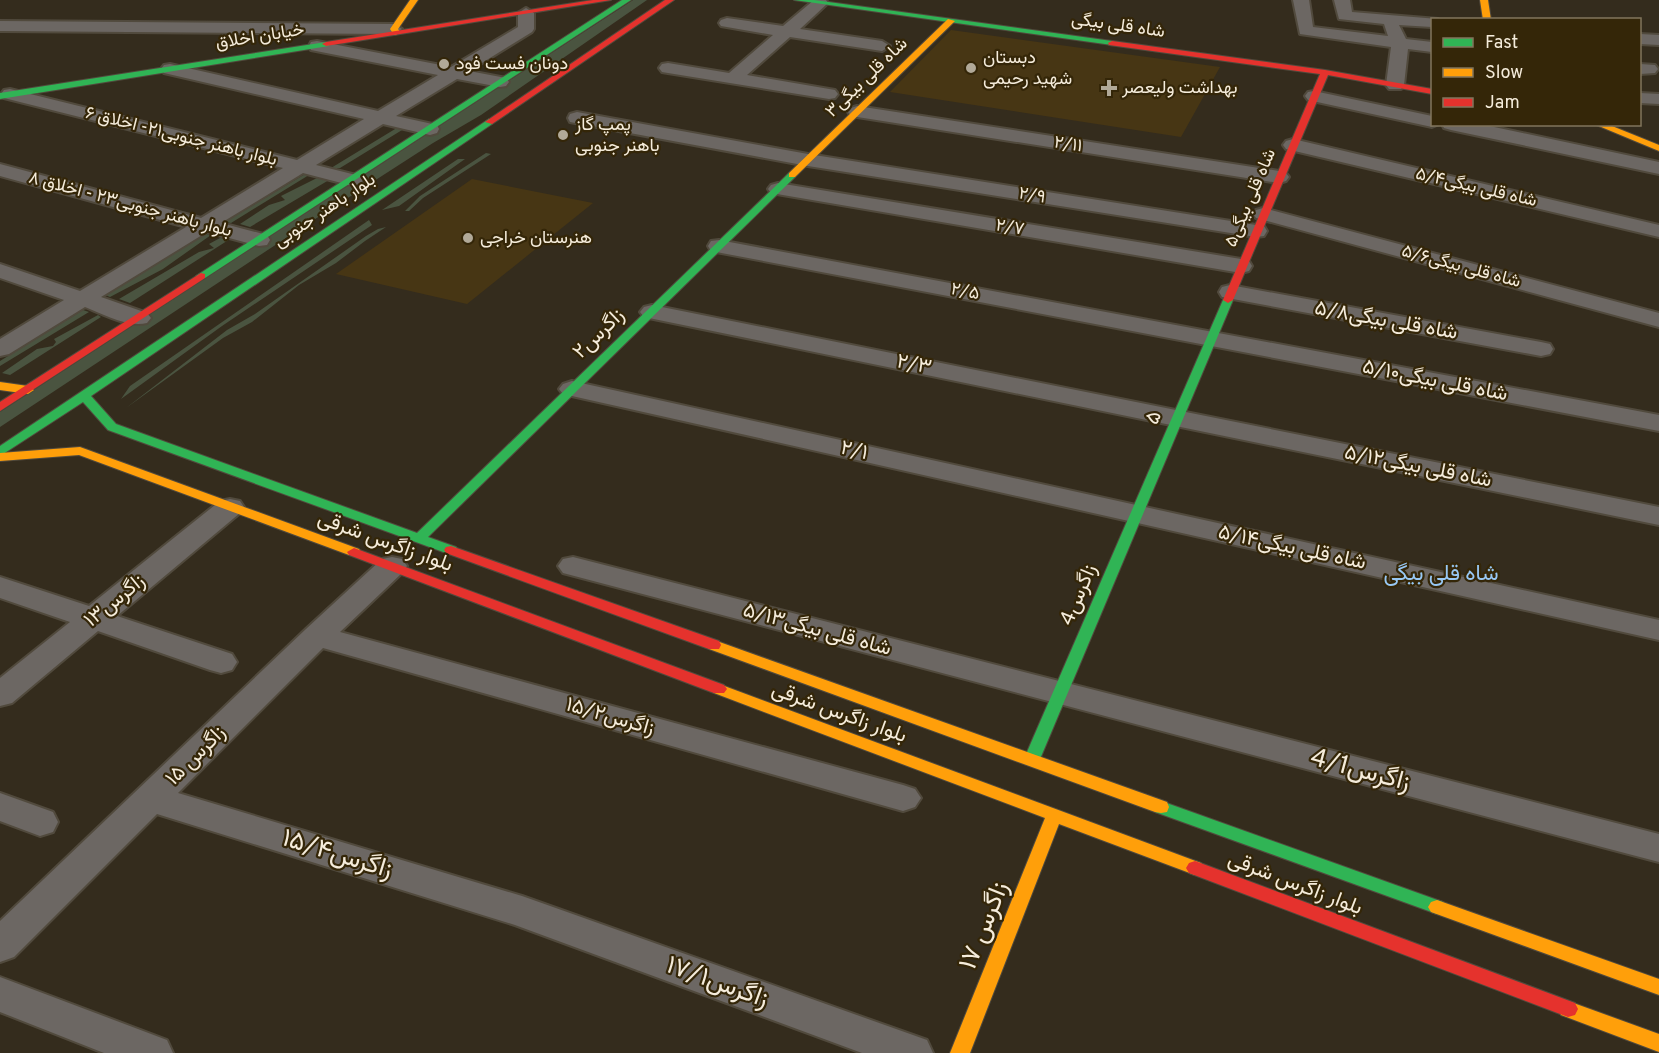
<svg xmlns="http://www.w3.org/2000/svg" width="1659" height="1053" viewBox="0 0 1659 1053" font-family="Overpass,Vazirmatn,sans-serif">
<rect width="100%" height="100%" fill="#342c1d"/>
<path fill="#473614" d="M951,30L1220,67L1181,137L890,92Z
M472,179L593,203L467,304L336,274Z"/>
<path fill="#4a5440" d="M633,0H647L481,115L433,143L295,232L0,427V412Z
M400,126L407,127L340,168H331Z
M486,153L491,154L423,198L409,211H405L420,196Z
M458,159H465L399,206L382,210Z
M305,174L309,175L231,223L225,222Z
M317,178L329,180L250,227L240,224L269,205L285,200L281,196Z
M369,220L372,225L222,326L121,399L130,386Z
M386,227L365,241L336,263L299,285L252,322L223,338L126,408L227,330L255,314L366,236L378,229Z
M206,234L211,235L163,269L110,297L105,295Z
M220,238L230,239L130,303L119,299L199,252L214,248L209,244Z
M83,310L89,312L0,366V361Z
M98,315L101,317L10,375L2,373L37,349L53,346L56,342L54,339Z"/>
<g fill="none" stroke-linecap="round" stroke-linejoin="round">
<g stroke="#514a3d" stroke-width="4">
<path id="street" d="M814,0H826L828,3L800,29L882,41L890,46L882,51L790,37L747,75L835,90L838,94L835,98L829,99L668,73L662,72L659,68L662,64L668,63L729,73L773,35L721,26L719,23L721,20L727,18L783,26Z
M1293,0H1309L1313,27L1388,36L1384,24L1339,19L1334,0H1350L1352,12L1438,19L1432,20V27L1399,25L1406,39L1432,42V52L1408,49L1404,85L1401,89H1389L1386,85L1391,47L1300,34Z
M526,8L534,13V29L532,32L469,71L506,78L509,82L506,86L500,87L457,79L396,116L437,125L439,129L437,133L430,135L383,124L316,165L360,176L363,180L360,184L353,186L303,173L221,223L267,235L270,240L267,245L259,246L207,232L101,297L147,313L151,318L147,323C128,328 103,314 85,307L9,354L0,356V339L64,300L0,278V264L80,291L186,227L0,176V164L201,218L283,168L4,98L1,94L4,90L10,89L297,160L364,119L164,73L161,69L164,65L170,64L378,111L438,75L311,50L309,46L311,42L317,41L451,67L518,27V13Z
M0,21L394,24L402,29L394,34L0,31Z
M1640,34L1659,35V45L1640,44Z
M1640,64L1655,65L1658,69L1655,73L1640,74Z
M1314,91L1432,116V124H1439L1432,127L1308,100L1305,96L1308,92Z
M1640,93L1659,94V104L1640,103Z
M857,106L1279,171L1286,173L1289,177L1286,181L1279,183L851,116L848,112L851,108Z
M577,112L808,154L1256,225L1264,226L1267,231L1264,236L1256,237L808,166L570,122L568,118L570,114Z
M1442,124H1480L1659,162V174L1451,130L1444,128Z
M1293,139L1659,225V237L1286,149L1283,145L1286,141Z
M778,183L1241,259L1249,261L1252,266L1249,271L1241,273L771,193L768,189L771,185Z
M1263,208L1659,313V327L1256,218L1253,214L1256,210Z
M719,240L1659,415V431L711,251L708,246L711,241Z
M1230,285L1541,342L1550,344L1553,349L1550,354L1541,356L1222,297L1219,292L1222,287Z
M652,305L1659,507V525L644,317L640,312L644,307Z
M572,381L1659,620V640L563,394L559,389L563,384Z
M230,499L240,501L244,507L240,513L117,616L232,654L237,662L232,670L221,673L210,670L98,631L12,703L0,706V678L70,622L0,598V577L89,606L220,501Z
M392,557L402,559L407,566L402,573L340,632L903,785L915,789L921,798L915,807L903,811L323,648L178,793L522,896L927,1040L933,1053H862L515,925L157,814L14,957L0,962V921L306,629L382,559Z
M573,557L1659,834V862L563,573L558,566L563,559Z
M0,793L53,812L58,822L53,832L40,836L0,821Z
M0,977L167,1040L173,1053H104L0,1012Z"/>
</g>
<g stroke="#514a3d" stroke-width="2">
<path id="fast" d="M622,0H631L205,278H197L196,276Z
M794,0H814L1112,41L1116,43L1112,45Z
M326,42H329V46L0,99V93Z
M489,119L493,122L492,124L91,396L116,424L417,533L789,173H795V177L428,537L456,547L458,550L456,553H446L108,430L83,402L0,456V446Z
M1228,297L1233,300L1040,759L1038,763L1032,765L1026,763L1024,759L1223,300Z
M1161,801L1443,902L1446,907L1443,912L1437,914L1155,812L1153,807L1155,802Z"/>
</g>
<g stroke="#514a3d" stroke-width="2">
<path id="slow" d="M410,0H418L398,29L401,33L394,35L390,29Z
M1480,0H1488L1491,20H1483Z
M948,19L955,21L795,177H789V173Z
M1594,124H1607L1659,145V151Z
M0,382L28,386L34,390L28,394L0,390Z
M80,447L359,549L361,552L359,555H349L79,455L0,461V453Z
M714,640L1167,802L1169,807L1167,812L1161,813L1155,812L709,649L707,645L709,641Z
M719,684L1201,863L1204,868L1201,873L1195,875L1059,824L970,1053H950L1045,818L714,693L711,689L714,685Z
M1437,900L1659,979V995L1431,912L1428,907L1431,902Z
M1568,1001L1659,1034V1052L1561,1015L1558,1009L1561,1003Z"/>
</g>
<g stroke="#514a3d" stroke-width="2">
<path id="jam" d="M593,0H611L326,46L322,44L326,42Z
M665,0H674L492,124L485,122Z
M1112,41L1325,70L1432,89V94L1328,75L1233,300L1228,303L1223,300L1320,74L1109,45L1108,43Z
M201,273L205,274V278L0,411V402Z
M451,546L719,641L721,645L719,649H709L446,553L444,550L446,547Z
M354,548L724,685L727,689L724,693H714L349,555L347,552Z
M1195,861L1575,1003L1578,1009L1575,1015L1568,1017L1189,873L1186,868L1189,863Z"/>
</g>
<use href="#street" fill="#6c6763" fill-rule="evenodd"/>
<use href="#fast" fill="#30b455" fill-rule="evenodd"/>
<use href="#slow" fill="#ff9f0a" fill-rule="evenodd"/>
<use href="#jam" fill="#e5322d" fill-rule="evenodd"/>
</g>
<g fill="#b1a998" stroke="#342608" stroke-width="2">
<circle cx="444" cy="64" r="6"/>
<circle cx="971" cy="68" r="6"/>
<path d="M1106 79h6v6h6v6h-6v6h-6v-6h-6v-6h6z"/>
<circle cx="563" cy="135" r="6"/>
<circle cx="468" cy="238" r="6"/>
</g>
<g text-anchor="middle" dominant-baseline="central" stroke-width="4.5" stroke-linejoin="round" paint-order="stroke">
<g font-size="18" fill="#f5ecdb" stroke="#342608">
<text transform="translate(1118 26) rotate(8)">شاه قلی بیگی</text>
<text transform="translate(260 37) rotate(-9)">خیابان اخلاق</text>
<text transform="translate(867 78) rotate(-44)">شاه قلی بیگی۳</text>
<text transform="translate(181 137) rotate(14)">بلوار باهنر جنوبی۲۱- اخلاق ۶</text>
<text transform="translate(1068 145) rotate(9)">۲/۱۱</text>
<text transform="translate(1476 188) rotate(13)">شاه قلی بیگی۵/۴</text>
<text transform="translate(1032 196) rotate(9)">۲/۹</text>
<text transform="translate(1251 198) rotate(-67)">شاه قلی بیگی۵</text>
<text transform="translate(130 205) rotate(15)">بلوار باهنر جنوبی۲۳ - اخلاق ۸</text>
<text transform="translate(325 211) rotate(-34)">بلوار باهنر جنوبی</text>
<text transform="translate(1010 228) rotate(9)">۲/۷</text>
<text transform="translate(1461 267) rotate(15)">شاه قلی بیگی۵/۶</text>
<text transform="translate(965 292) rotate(11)">۲/۵</text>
</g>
<g font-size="18" fill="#f5ecdb" stroke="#342608" text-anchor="start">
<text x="983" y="58">دبستان<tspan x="983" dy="21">شهید رحیمی</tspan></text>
<text x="456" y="64">دونان فست فود</text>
<text x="1122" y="88">بهداشت ولیعصر</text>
<text x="575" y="125">پمپ گاز<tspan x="575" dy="21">باهنر جنوبی</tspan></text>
<text x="480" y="238">هنرستان خراجی</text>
</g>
<g font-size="21" fill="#f5ecdb" stroke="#342608">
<text transform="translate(1386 321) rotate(10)">شاه قلی بیگی۵/۸</text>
<text transform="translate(599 334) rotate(-44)">زاگرس۲</text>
<text transform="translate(914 365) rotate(11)">۲/۳</text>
<text transform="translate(1435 381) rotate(11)">شاه قلی بیگی۵/۱۰</text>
<text transform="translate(1154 418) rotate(-67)">۵</text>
<text transform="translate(854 451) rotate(13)">۲/۱</text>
<text transform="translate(1418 467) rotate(11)">شاه قلی بیگی۵/۱۲</text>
<text transform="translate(385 542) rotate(20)">بلوار زاگرس شرقی</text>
<text transform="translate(1292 548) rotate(12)">شاه قلی بیگی۵/۱۴</text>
<text transform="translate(1079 595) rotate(-67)">زاگرس4</text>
<text transform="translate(115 601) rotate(-39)">زاگرس۱۳</text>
<text transform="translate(817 630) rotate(15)">شاه قلی بیگی۵/۱۳</text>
<text transform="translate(839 713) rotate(20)">بلوار زاگرس شرقی</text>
<text transform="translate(610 717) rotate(16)">زاگرس۱۵/۲</text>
<text transform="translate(196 756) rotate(-45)">زاگرس ۱۵</text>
<text transform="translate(1295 884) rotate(21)">بلوار زاگرس شرقی</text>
</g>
<g font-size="22" fill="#98c8f4" stroke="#342608">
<text x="1441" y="574">شاه قلی بیگی</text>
</g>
<g font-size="26" fill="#f5ecdb" stroke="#342608">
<text transform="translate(1360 771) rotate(15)">4/1زاگرس</text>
<text transform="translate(337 855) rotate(17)">زاگرس۱۵/۴</text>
<text transform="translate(985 926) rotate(-68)">زاگرس ۱۷</text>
<text transform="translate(717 983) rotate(20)">زاگرس۱۷/۱</text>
</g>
</g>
<rect x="1431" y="18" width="210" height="108" fill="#342608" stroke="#81755c" stroke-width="1.5"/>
<rect x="1443" y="38" width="30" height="9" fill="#30b455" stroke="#81755c" stroke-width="1.5"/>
<text x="1485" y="48" font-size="18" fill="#f5ecdb">Fast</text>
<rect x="1443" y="68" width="30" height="9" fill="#ff9f0a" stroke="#81755c" stroke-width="1.5"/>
<text x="1485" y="78" font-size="18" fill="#f5ecdb">Slow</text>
<rect x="1443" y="98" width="30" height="9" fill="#e5322d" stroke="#81755c" stroke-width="1.5"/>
<text x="1485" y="108" font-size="18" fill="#f5ecdb">Jam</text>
</svg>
